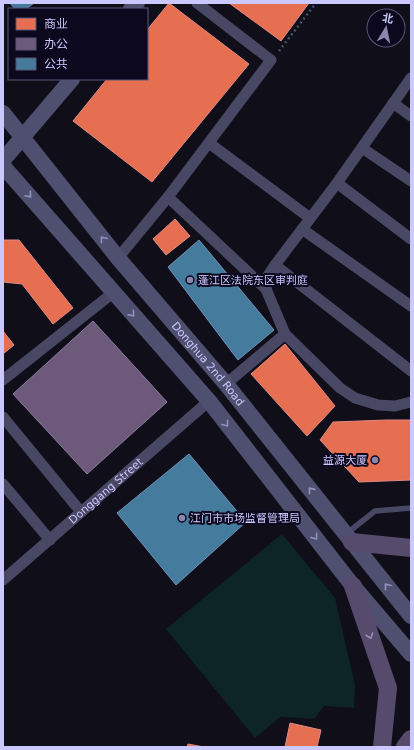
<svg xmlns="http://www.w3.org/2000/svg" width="414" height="750" viewBox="0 0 414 750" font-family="'DejaVu Sans','Noto Sans SC',sans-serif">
<rect width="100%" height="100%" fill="#100e19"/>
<path fill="#0d2524" d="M282,534L335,598L355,685L354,708L324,706L314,719L280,717L255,738L166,629Z"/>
<path fill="#e76f51" stroke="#df8985" d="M169,3L249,64L152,182L73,121L107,79H147V30Z
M229,3H309L281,41Z
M175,219L190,236L166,255L153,239Z
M3,240H19L73,308L53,324L22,284L3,282Z
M3,331L14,345L3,354Z
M285,344L335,406L307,436L251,374Z
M386,420H411V480L359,482L320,440L333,422Z
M290,723L321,730L317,747H285Z
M188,744L204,747H187Z"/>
<path fill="#6d597a" stroke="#897aa2" d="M93,321L167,402L87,474L13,394Z"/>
<path fill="#457b9d" stroke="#6d92ba" d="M10,3H34L26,9H15Z
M199,240L274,330L238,360L168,267Z
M189,454L246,522L176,585L117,513Z"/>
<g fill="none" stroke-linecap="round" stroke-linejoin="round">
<path stroke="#425564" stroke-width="2.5" stroke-dasharray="2 3" stroke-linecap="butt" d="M279,51L316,3"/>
<path stroke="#484864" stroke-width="5.5" d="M346,534L375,511L411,508"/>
<g stroke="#484864" stroke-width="11">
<path d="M411,78L337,183L275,265L267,277L266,289L285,334L340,388L355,398L378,405L395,406L411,402"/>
<path d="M393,103L411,116"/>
<path d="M209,143L310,218"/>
<path d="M362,148L411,181"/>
<path d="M337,183L411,239"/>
<path d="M168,197L266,289"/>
<path d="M302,229L411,306"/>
<path d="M118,258L168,197L271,60L197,3"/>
<path d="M275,265L411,371"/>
<path d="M3,380L114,292"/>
<path d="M226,384L285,334"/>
<path d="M3,417L81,512"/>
<path d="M3,484L50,540"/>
<path id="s1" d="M3,580L209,401"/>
</g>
<g stroke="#4f4f6f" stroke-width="16">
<path d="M131,9L137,3"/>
<path id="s2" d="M3,113L118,258L226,384L411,616"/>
<path d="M3,160L72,79"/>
<path d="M3,166L209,401L353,586L411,654"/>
</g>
<path stroke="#564b6d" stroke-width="18" d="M352,542L411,548
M353,586L388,688L382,747
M405,747L411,739"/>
</g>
<defs><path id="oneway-chevron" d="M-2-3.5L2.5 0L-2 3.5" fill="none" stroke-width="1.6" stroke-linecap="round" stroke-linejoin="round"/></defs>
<g stroke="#9391be">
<use href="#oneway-chevron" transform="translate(29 195) rotate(49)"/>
<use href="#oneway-chevron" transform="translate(103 239) rotate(-128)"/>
<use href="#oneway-chevron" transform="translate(132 314) rotate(49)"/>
<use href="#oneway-chevron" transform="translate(226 424) rotate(52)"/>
<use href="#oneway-chevron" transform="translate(311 490) rotate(-129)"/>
<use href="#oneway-chevron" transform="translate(315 537) rotate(52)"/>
<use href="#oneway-chevron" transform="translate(387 586) rotate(-128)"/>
</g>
<use stroke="#968fbd" href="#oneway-chevron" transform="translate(370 636) rotate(71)"/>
<g fill="#8a86ae" stroke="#0c091e" stroke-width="1.5">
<circle cx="190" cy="280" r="4"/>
<circle cx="375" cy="460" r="4"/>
<circle cx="182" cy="518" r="4"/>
</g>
<g text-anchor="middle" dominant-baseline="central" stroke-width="4" stroke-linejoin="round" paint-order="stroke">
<g font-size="11" fill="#cbc7ff" stroke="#0c091e" text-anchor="start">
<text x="198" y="280">蓬江区法院东区审判庭</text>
<text x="367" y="460" text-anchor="end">益源大厦</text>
<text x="190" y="518">江门市市场监督管理局</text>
</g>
<g font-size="11" fill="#cbc7ff" stroke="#0c091e">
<text stroke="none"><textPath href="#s2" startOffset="324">Donghua 2nd Road</textPath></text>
<text stroke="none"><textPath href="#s1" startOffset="136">Donggang Street</textPath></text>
</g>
</g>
<rect width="414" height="750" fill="none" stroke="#cbc7ff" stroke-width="8"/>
<rect x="8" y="8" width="140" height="72" fill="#0c091e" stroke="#585578"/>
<rect x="16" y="18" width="20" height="12" fill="#e76f51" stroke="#585578"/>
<text x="44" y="28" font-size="12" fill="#cbc7ff">商业</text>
<rect x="16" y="38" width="20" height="12" fill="#6d597a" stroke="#585578"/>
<text x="44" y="48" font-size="12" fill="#cbc7ff">办公</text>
<rect x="16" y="58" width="20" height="12" fill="#457b9d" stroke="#585578"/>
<text x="44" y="68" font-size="12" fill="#cbc7ff">公共</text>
<g transform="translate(386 28) rotate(10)"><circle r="19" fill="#0c091e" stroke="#585578"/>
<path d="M0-3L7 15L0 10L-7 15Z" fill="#8a86ae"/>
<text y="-6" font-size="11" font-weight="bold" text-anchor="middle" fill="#cbc7ff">北</text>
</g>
</svg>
